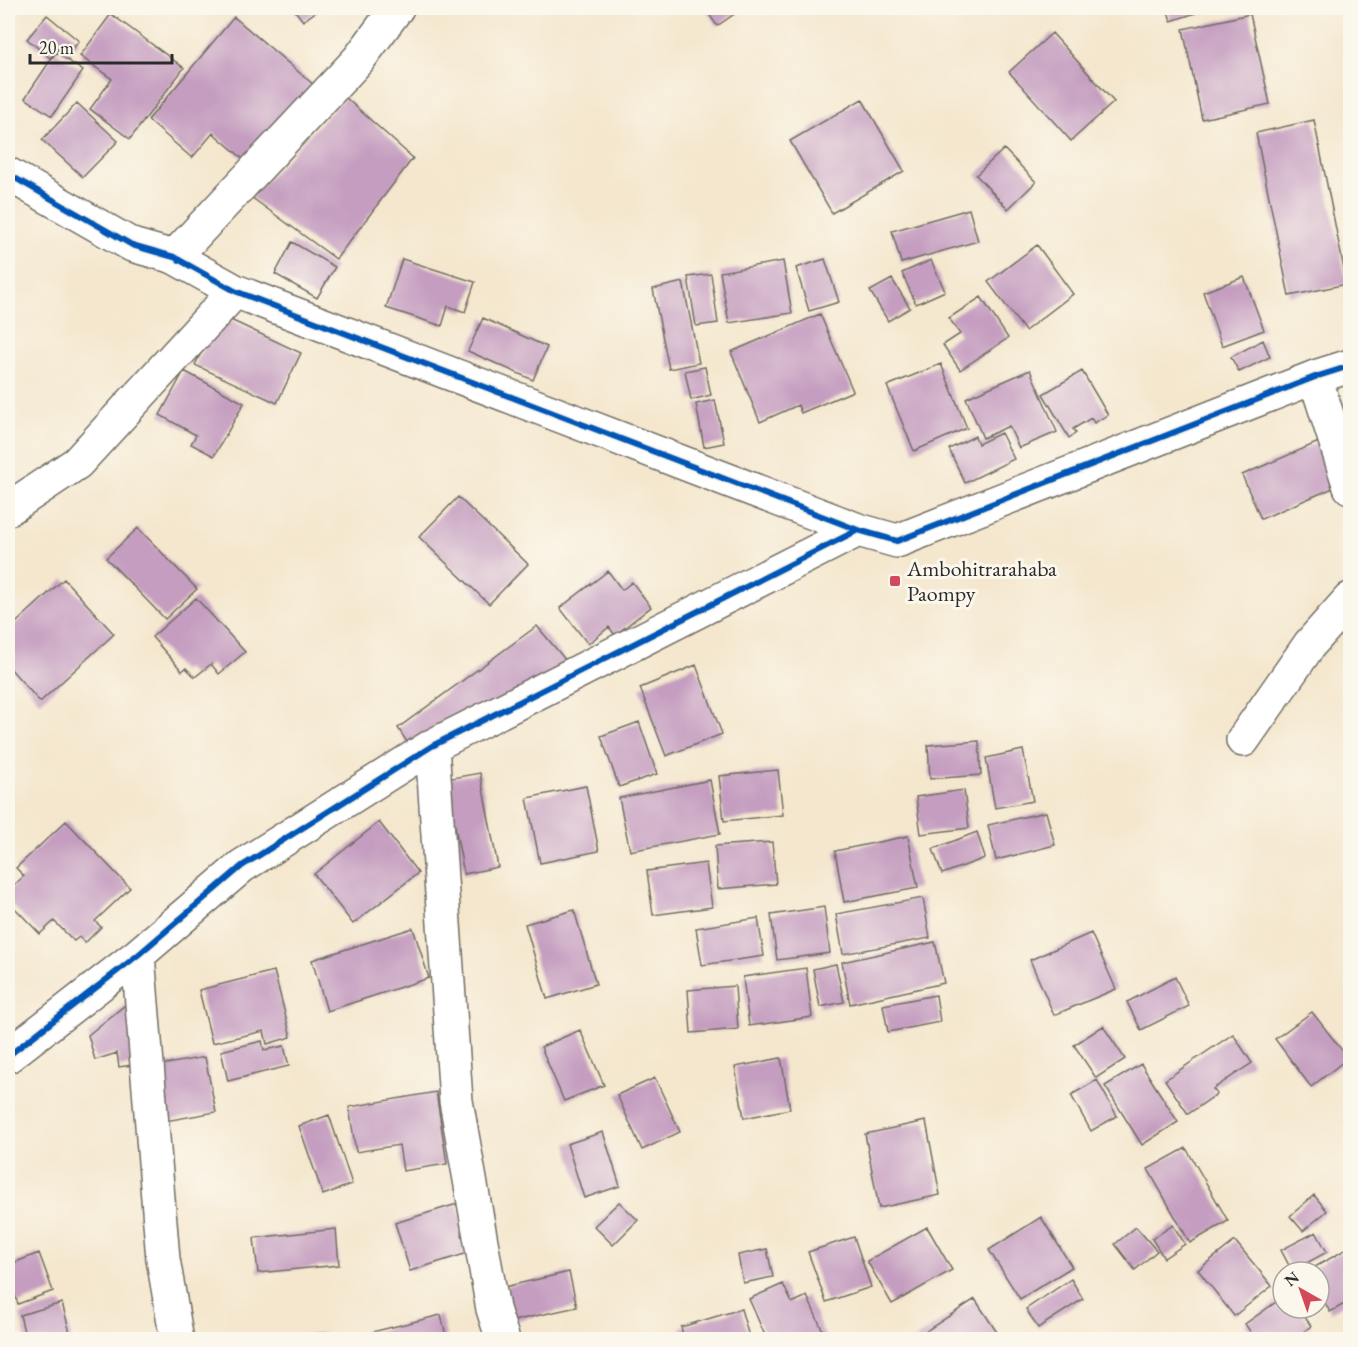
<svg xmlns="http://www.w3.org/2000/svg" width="1358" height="1347" viewBox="0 0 1358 1347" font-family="'EB Garamond',serif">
<rect width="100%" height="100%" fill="#fbf7ec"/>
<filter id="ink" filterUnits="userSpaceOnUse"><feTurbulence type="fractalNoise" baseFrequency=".0167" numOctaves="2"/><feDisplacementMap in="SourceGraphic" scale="12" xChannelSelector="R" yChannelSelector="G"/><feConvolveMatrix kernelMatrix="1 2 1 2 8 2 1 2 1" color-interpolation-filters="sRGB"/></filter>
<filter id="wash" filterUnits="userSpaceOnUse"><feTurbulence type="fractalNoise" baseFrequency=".008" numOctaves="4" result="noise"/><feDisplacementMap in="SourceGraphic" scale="24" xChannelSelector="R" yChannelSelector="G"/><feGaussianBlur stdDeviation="1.35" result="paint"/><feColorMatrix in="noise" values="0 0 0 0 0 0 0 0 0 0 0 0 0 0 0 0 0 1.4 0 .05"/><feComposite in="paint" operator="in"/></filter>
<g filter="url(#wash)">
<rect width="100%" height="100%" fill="#f4e7ce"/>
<g id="blocks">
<path fill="#c49dc0" d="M293,8H321L303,21Z
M705,8H739L740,10L717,26Z
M1167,8H1211L1171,21Z
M111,14L184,68L130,139L90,109L112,79L80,56Z
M1250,14L1270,104L1202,119L1183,29Z
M47,15L79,41L67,56L59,48L50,58L27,39Z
M234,17L314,85L248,163L213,133L192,158L148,120Z
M1052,33L1114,102L1071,141L1009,72Z
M56,52L83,71L52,116L25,98Z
M345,97L413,158L336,259L251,197Z
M862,99L904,171L832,213L790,141Z
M77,103L118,141L83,177L42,140Z
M1314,120L1347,284L1289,296L1256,133Z
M1004,149L1036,182L1008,209L976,175Z
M969,209L978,241L901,263L892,231Z
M292,242L335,267L317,298L275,274Z
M1037,245L1073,294L1025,331L988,282Z
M402,259L475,282L465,312L448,306L442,326L386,308Z
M825,259L839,302L809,311L796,268Z
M931,260L945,291L916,304L902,273Z
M783,261L792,313L729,323L720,272Z
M711,274L718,323L696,326L688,277Z
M1244,277L1264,330L1222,346L1203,292Z
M892,279L910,308L888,321L870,291Z
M683,282L699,363L669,369L653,289Z
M981,297L1008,338L960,370L943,345L960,334L949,318Z
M820,314L853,391L801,413L798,405L760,422L731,352Z
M220,315L301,353L277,403L195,365Z
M483,318L547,347L533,380L468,351Z
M1263,340L1270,357L1239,372L1231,357Z
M941,364L967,428L914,451L887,386Z
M705,367L711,395L691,400L685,371Z
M1030,370L1057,432L1019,448L1009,426L983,438L966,398Z
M184,371L244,403L214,456L191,444L196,435L160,415Z
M1082,371L1108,415L1094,423L1091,418L1073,429L1076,433L1069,438L1043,394Z
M715,400L724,443L704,447L696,404Z
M1001,433L1014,459L965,483L949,449L975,436L978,444Z
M1321,441L1340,485L1261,519L1242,475Z
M458,497L528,564L489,604L419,537Z
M138,528L197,589L165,619L106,558Z
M608,571L622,590L632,582L651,607L615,635L609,627L588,644L560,608Z
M64,579L114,634L40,702L8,666V630Z
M196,598L245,652L219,674L211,664L195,677L186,668L182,671L152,637Z
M537,626L573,669L412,750L398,728Z
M696,665L722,734L666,756L640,688Z
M639,722L657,774L619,787L601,736Z
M979,741L981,775L930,779L928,745Z
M1023,750L1033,801L995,808L986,758Z
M778,770L783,815L724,821L719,776Z
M480,773L498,867L464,874L446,779Z
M710,780L720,834L630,851L619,798Z
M586,786L599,851L540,863L527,798Z
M964,790L969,828L921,834L916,797Z
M1046,812L1055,845L996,860L988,825Z
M66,821L130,888L95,921L101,927L85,943L79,937L74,941L54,921L40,934L8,901V891L24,876L16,868Z
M379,822L418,873L353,924L314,874Z
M977,832L985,858L942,874L933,849Z
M908,836L918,888L844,902L835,851Z
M772,842L776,884L718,889L715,846Z
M706,863L712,907L653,915L647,871Z
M923,898L930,938L843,954L836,914Z
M824,907L830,953L777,960L771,915Z
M574,910L596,984L547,999L525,924Z
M758,918L764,956L702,965L696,928Z
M413,928L429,978L327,1011L312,960Z
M1091,933L1116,989L1054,1015L1030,960Z
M935,942L944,983L850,1004L842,962Z
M836,964L844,1002L820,1007L813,969Z
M806,968L812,1017L749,1026L743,977Z
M274,971L291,1037L267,1044L264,1031L212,1043L199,990Z
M1175,977L1189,1006L1141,1030L1127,1002Z
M735,986L738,1029L691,1033L688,990Z
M936,995L940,1022L888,1032L883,1005Z
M129,1002L139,1064L119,1067L117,1053L95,1060L88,1035Z
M1312,1012L1348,1058L1311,1087L1275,1039Z
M1103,1026L1125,1059L1096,1078L1074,1045Z
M580,1030L604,1085L564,1101L541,1047Z
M1233,1034L1252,1063L1213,1089L1217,1094L1188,1114L1165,1080Z
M262,1041L264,1050L284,1046L289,1066L228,1081L221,1051Z
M205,1057L216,1112L160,1122L150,1067Z
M781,1058L790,1109L744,1118L735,1067Z
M1141,1064L1178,1122L1142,1145L1105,1086Z
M655,1078L680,1132L642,1150L617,1095Z
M1097,1080L1117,1116L1091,1131L1071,1095Z
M436,1092L447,1164L403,1171L399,1145L356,1152L349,1107Z
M329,1115L352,1184L323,1195L299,1126Z
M926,1121L940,1195L879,1208L865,1134Z
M603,1132L620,1186L584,1198L567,1144Z
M1186,1148L1228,1221L1190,1243L1148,1169Z
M1314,1195L1327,1211L1303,1231L1290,1216Z
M619,1202L638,1220L613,1245L594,1226Z
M457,1204L471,1252L410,1271L395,1223Z
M1041,1217L1072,1267L1020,1299L989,1250Z
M1173,1225L1185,1244L1164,1258L1152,1239Z
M927,1227L952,1270L892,1304L867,1261Z
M1136,1227L1157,1251L1135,1270L1115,1244Z
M336,1229L339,1265L258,1273L254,1238Z
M1316,1232L1327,1252L1292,1271L1281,1250Z
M854,1237L871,1287L826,1302L808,1252Z
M1235,1241L1272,1286L1234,1316L1198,1270Z
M1350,1247V1301L1330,1312L1319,1291V1272H1306Z
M767,1249L773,1277L743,1283L738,1255Z
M39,1253L53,1291L18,1304L8,1274V1265Z
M569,1272L577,1307L508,1322L500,1288Z
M1071,1279L1083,1299L1038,1328L1026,1309Z
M783,1284L792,1303L807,1296L826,1338L767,1340L749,1299Z
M1283,1297V1308H1299L1311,1326L1293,1340H1256L1245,1324Z
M975,1299L1002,1340H914L929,1329Z
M62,1303L72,1340H26L20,1315Z
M741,1309L750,1340H684L681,1327Z
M441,1315L447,1340H373L372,1332Z
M325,1333L326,1340H273V1338Z"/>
</g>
</g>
<g filter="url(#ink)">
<use href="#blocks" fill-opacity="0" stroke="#716d64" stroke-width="1.5"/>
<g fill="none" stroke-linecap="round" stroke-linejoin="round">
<g stroke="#716d64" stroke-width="36">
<path id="minor" d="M8,174L132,245L174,257L235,291L858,530L897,541L1315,377L1350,366
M174,257L359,59L397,8
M1315,377L1350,487
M8,509L77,463L235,291
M1243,740L1310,644L1350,599
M432,746L456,1101L493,1309L503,1340
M138,955L163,1259L177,1340
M8,1056L138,955L242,866L432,746L858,530"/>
</g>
<use href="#minor" stroke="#fff" stroke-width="33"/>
<g stroke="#fbf7ec" stroke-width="10">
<path id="cycleway" d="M8,174L132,245L174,257L235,291L858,530L897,541L1315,377L1350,366
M8,1056L138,955L242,866L432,746L858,530"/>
</g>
<use href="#cycleway" stroke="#0057b8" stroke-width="6"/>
</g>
</g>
<rect fill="#d1495b" stroke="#fbf7ec" stroke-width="2" x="889" y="575" width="12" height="12" rx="3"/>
<g text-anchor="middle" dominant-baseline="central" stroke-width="6" stroke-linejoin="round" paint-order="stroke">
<g font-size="22" fill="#2b2b2b" stroke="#fbf7ec" text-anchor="start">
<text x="907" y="568">Ambohitrarahaba<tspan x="907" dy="25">Paompy</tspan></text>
</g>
</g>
<rect width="1358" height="1347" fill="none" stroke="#fbf7ec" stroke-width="30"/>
<g transform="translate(1301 1290) rotate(320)"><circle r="28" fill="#fbf7ec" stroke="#a8a59f" stroke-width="1.5"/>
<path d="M0-4.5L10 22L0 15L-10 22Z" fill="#d1495b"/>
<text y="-9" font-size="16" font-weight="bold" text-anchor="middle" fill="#2b2b2b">N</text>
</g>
<path d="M30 54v9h142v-9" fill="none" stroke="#2b2b2b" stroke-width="3"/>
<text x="39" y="54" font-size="18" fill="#2b2b2b" stroke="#fbf7ec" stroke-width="4.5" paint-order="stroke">20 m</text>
</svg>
